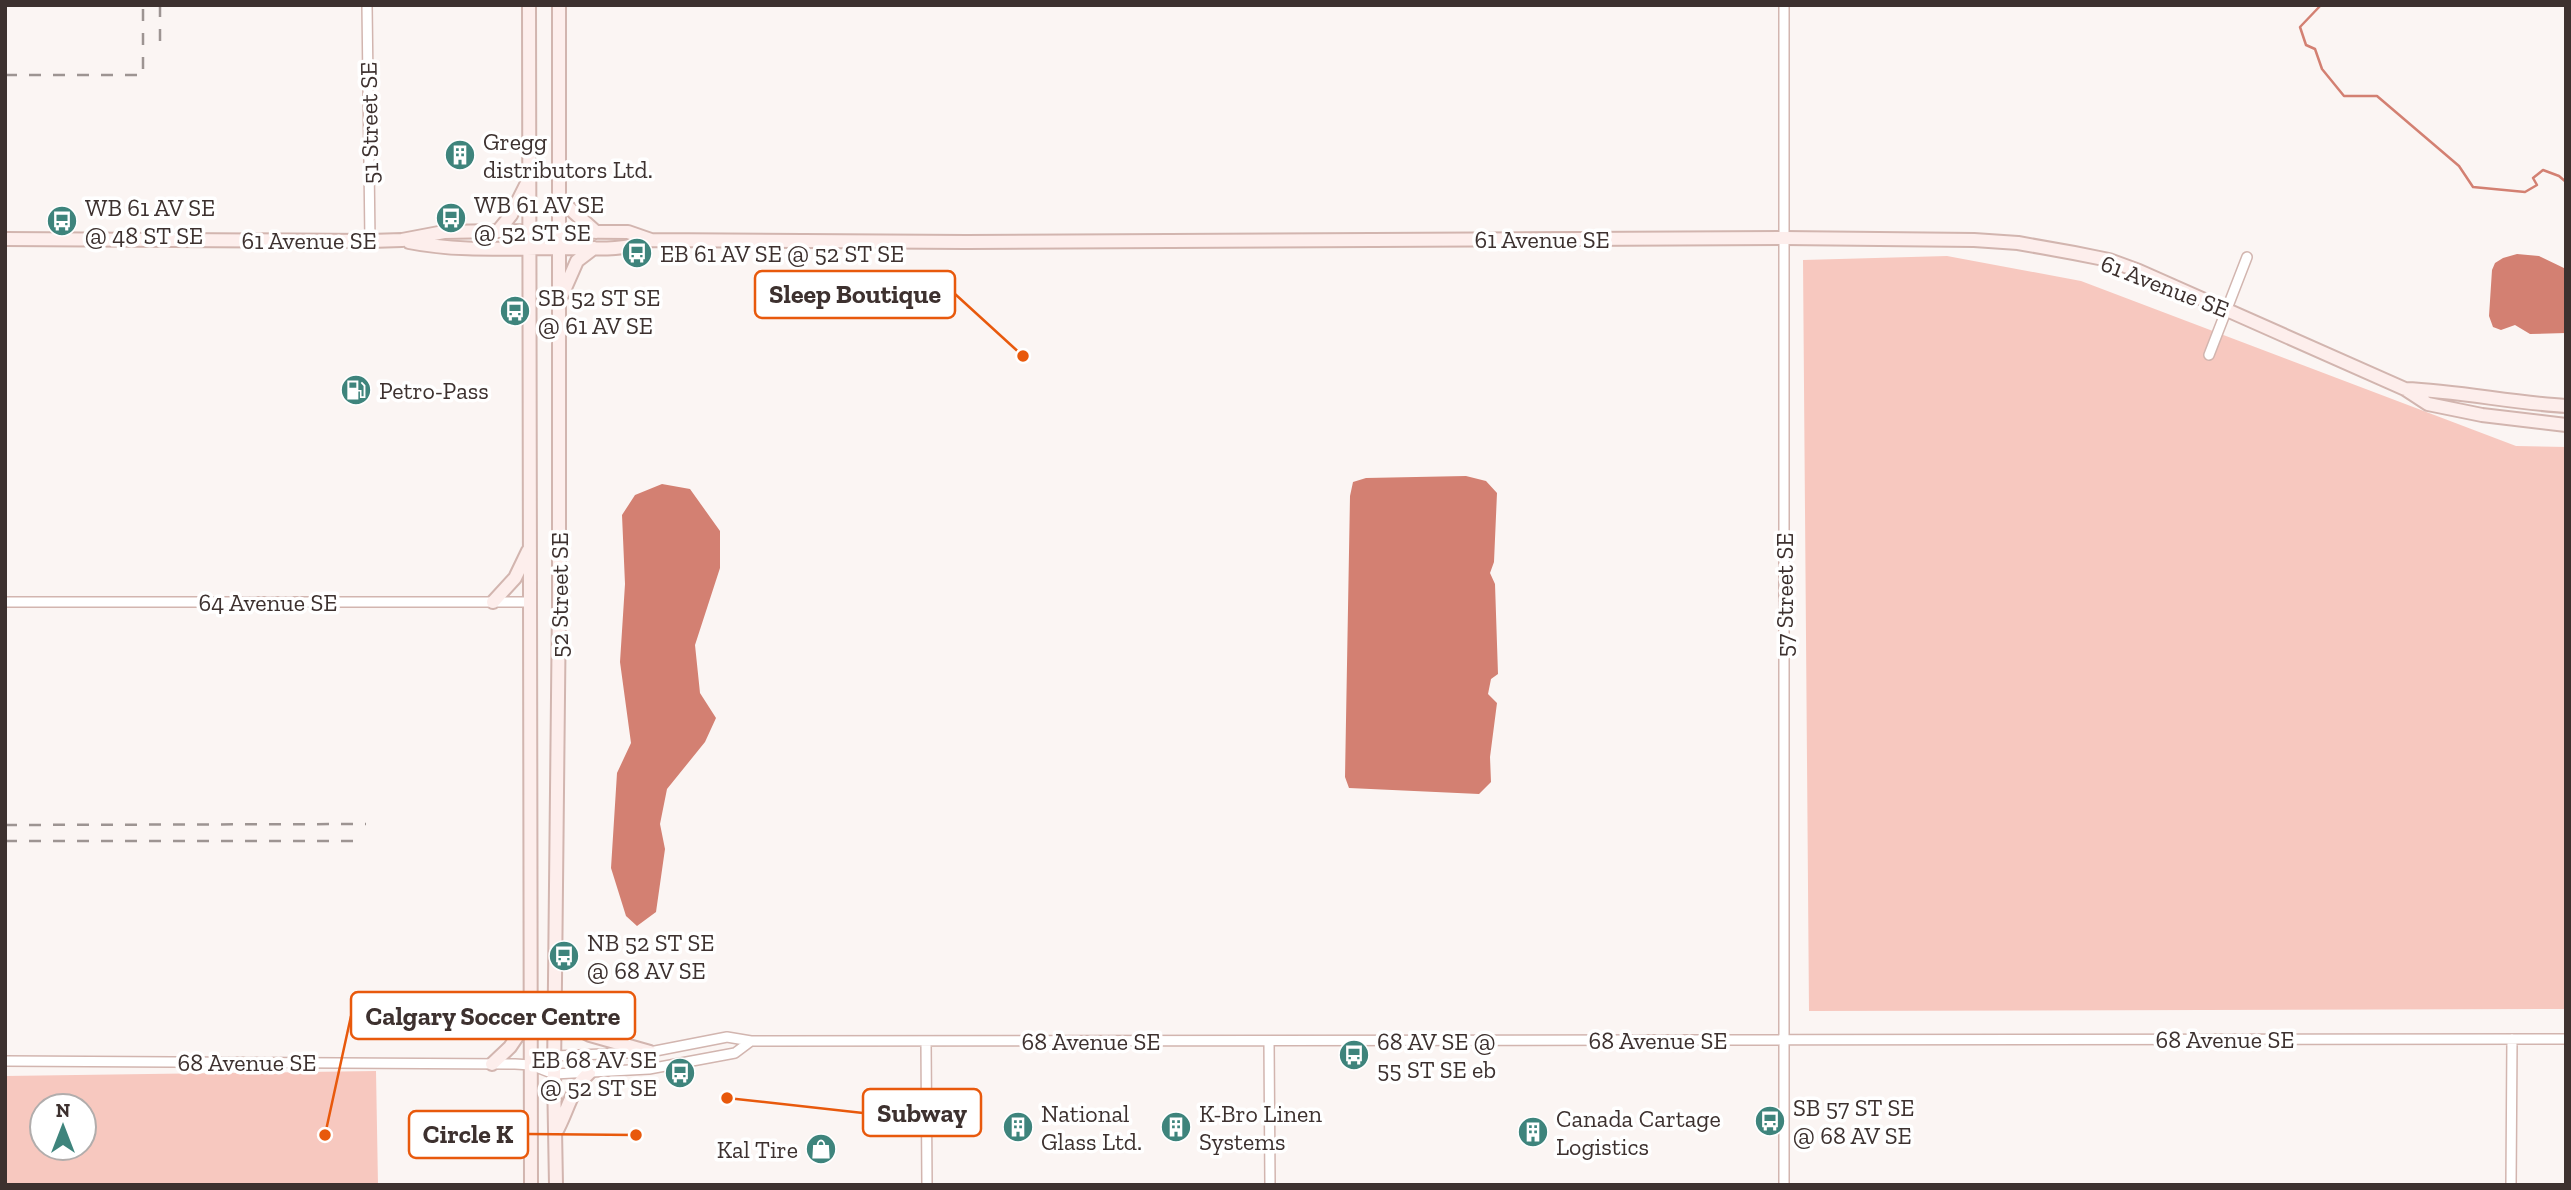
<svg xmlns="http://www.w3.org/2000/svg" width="2571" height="1190" viewBox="0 0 2571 1190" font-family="'Zilla Slab',serif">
<rect width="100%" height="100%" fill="#fbf5f3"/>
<path fill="#f7c8bf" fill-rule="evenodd" d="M1947,256L2081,281L2516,446L2566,447V1009L1809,1011L1803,260Z
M376,1071L378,1185H5V1076ZM42,1106H84V1148H42Z"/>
<path fill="#d38072" d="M2517,254L2539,256L2566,269V333L2530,334L2515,325L2501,330L2493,327L2489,316L2492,270L2495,263L2503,258Z
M1466,476L1486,481L1497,493L1494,562L1490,573L1495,584L1498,674L1491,679L1488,694L1497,703L1490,757L1491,782L1479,794L1349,788L1345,777L1350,496L1353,482L1366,478Z
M662,484L690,489L720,531V568L695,645L700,693L716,718L705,742L667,789L660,824L665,849L656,912L637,926L626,916L611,868L617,773L631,743L620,662L625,584L622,515L635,495Z"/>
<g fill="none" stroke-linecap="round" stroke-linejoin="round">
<path stroke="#d38072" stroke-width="2.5" d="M2321,5L2300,27L2306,45L2315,49L2322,69L2344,96H2377L2459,166L2473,187L2525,192L2537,185L2533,178L2543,170L2559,176L2566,182"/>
<g stroke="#d2b5af" stroke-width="12">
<path id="street" d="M367,5L370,241
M1784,5V1185
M2209,355L2247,257
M5,602H530
M926,1041L927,1185
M1269,1041L1270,1185
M5,1061L515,1064L531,1065L554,1074L649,1069L735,1053L751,1041
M531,1065L555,1056L650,1052L727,1037L751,1041L2566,1039
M2511,1185L2512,1039"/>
</g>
<g stroke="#d2b5af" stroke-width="16">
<path id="secondary" d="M529,5L531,1185
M559,199L596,232
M498,231L511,215L527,183
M5,239L370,241L402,240L444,232L498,231L628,232L651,240L966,242L1784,238L1974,240L2018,243L2074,253L2109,260L2139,271L2405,389L2428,404L2482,415L2566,425
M409,242C459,252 510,248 560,248C593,248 620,252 651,240
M562,295L577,261L594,248
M2405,389C2459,391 2512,403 2566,406
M493,602L515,578L528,551
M555,1008L578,1029L590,1035L650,1052
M492,1064L510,1047L529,1019
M556,1132C568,1111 570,1090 589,1073
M556,1185L554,1074L559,603V5"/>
</g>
<use href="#street" stroke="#fff" stroke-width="9"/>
<use href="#secondary" stroke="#fdeeec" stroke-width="12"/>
<path stroke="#9d9492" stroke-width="2.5" stroke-dasharray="12 12" stroke-linecap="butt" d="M160,5V52
M143,69V5
M5,75H148
M5,825L366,824
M5,841H365"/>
</g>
<defs>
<g id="building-disc" transform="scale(1.575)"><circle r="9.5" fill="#3e847c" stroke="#fff"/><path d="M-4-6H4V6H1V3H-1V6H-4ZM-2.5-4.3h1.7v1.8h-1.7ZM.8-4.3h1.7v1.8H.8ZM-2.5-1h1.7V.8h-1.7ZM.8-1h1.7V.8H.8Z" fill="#fff"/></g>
<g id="bus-disc" transform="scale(1.575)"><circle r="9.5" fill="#3e847c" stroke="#fff"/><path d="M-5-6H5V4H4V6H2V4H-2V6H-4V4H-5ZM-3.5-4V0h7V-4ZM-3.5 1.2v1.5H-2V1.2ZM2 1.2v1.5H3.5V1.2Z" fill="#fff"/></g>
<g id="fuel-disc" transform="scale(1.575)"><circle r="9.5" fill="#3e847c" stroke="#fff"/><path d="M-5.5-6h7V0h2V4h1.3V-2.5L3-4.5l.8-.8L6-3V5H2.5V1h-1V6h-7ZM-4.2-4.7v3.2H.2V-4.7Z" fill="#fff"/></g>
<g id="shop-disc" transform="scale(1.575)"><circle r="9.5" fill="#3e847c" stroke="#fff"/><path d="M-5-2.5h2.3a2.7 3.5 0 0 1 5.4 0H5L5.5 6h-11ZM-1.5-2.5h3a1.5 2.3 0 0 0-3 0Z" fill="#fff"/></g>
</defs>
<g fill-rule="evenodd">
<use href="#building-disc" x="460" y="155"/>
<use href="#bus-disc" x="451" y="218"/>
<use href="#bus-disc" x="62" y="221"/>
<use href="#bus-disc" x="637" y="253"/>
<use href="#bus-disc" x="515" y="311"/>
<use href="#fuel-disc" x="356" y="390"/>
<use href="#bus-disc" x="564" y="956"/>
<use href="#bus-disc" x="1354" y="1055"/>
<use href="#bus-disc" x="680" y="1073"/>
<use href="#bus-disc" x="1770" y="1121"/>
<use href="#building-disc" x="1018" y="1127"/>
<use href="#building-disc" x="1176" y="1127"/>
<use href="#building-disc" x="1533" y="1132"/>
<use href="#shop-disc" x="821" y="1149"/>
</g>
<g text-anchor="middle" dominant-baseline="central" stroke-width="7" stroke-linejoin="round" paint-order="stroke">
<g font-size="24" fill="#3d312f" stroke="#fff">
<text transform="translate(369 123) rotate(-91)">51 Street SE</text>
<text x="1542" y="239">61 Avenue SE</text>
<text x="309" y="240">61 Avenue SE</text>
<text transform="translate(2165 286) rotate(21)">61 Avenue SE</text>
<text transform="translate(559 595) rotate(-90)">52 Street SE</text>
<text transform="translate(1784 595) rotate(-90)">57 Street SE</text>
<text x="268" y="602">64 Avenue SE</text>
<text x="2225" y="1039">68 Avenue SE</text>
<text x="1658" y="1040">68 Avenue SE</text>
<text x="1091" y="1041">68 Avenue SE</text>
<text x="247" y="1062">68 Avenue SE</text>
</g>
<g font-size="24" fill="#3d312f" stroke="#fff" text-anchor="start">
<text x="483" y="141">Gregg<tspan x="483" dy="28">distributors Ltd.</tspan></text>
<text x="474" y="204">WB 61 AV SE<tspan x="474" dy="28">@ 52 ST SE</tspan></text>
<text x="85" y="207">WB 61 AV SE<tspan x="85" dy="28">@ 48 ST SE</tspan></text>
<text x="660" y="253">EB 61 AV SE @ 52 ST SE</text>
<text x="538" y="297">SB 52 ST SE<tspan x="538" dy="28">@ 61 AV SE</tspan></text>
<text x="379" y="390">Petro-Pass</text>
<text x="587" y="942">NB 52 ST SE<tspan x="587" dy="28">@ 68 AV SE</tspan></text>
<text x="1377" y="1041">68 AV SE @<tspan x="1377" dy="28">55 ST SE eb</tspan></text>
<text x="657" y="1059" text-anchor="end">EB 68 AV SE<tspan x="657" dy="28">@ 52 ST SE</tspan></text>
<text x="1793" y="1107">SB 57 ST SE<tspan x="1793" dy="28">@ 68 AV SE</tspan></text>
<text x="1041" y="1113">National<tspan x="1041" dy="28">Glass Ltd.</tspan></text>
<text x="1199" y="1113">K-Bro Linen<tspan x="1199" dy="28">Systems</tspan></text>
<text x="1556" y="1118">Canada Cartage<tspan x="1556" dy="28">Logistics</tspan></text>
<text x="798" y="1149" text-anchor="end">Kal Tire</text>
</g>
</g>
<path fill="none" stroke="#e8590c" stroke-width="2.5" d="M1023 356L955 294M325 1135L351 1016M727 1098L863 1113M636 1135L528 1134"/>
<g fill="#e8590c" stroke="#fff" stroke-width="2.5">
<circle cx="1023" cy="356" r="7"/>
<circle cx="325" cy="1135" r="7"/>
<circle cx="727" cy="1098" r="7"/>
<circle cx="636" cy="1135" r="7"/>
</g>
<g fill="#fff" stroke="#e8590c" stroke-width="2.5">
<rect x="755" y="271" width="200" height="47" rx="7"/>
<rect x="351" y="992" width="284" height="47" rx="7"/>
<rect x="863" y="1089" width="118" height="47" rx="7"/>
<rect x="409" y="1111" width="119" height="47" rx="7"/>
</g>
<g font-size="26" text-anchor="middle" font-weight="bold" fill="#3d312f">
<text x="855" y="303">Sleep Boutique</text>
<text x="493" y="1025">Calgary Soccer Centre</text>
<text x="922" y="1122">Subway</text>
<text x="468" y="1143">Circle K</text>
</g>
<rect width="2571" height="1190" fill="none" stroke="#3d312f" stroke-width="14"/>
<g transform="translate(63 1127)"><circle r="33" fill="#ffffff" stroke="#b1adac" stroke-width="2"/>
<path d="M0-5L12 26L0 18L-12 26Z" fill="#3e847c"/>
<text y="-10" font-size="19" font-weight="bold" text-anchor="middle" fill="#3d312f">N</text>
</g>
</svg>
